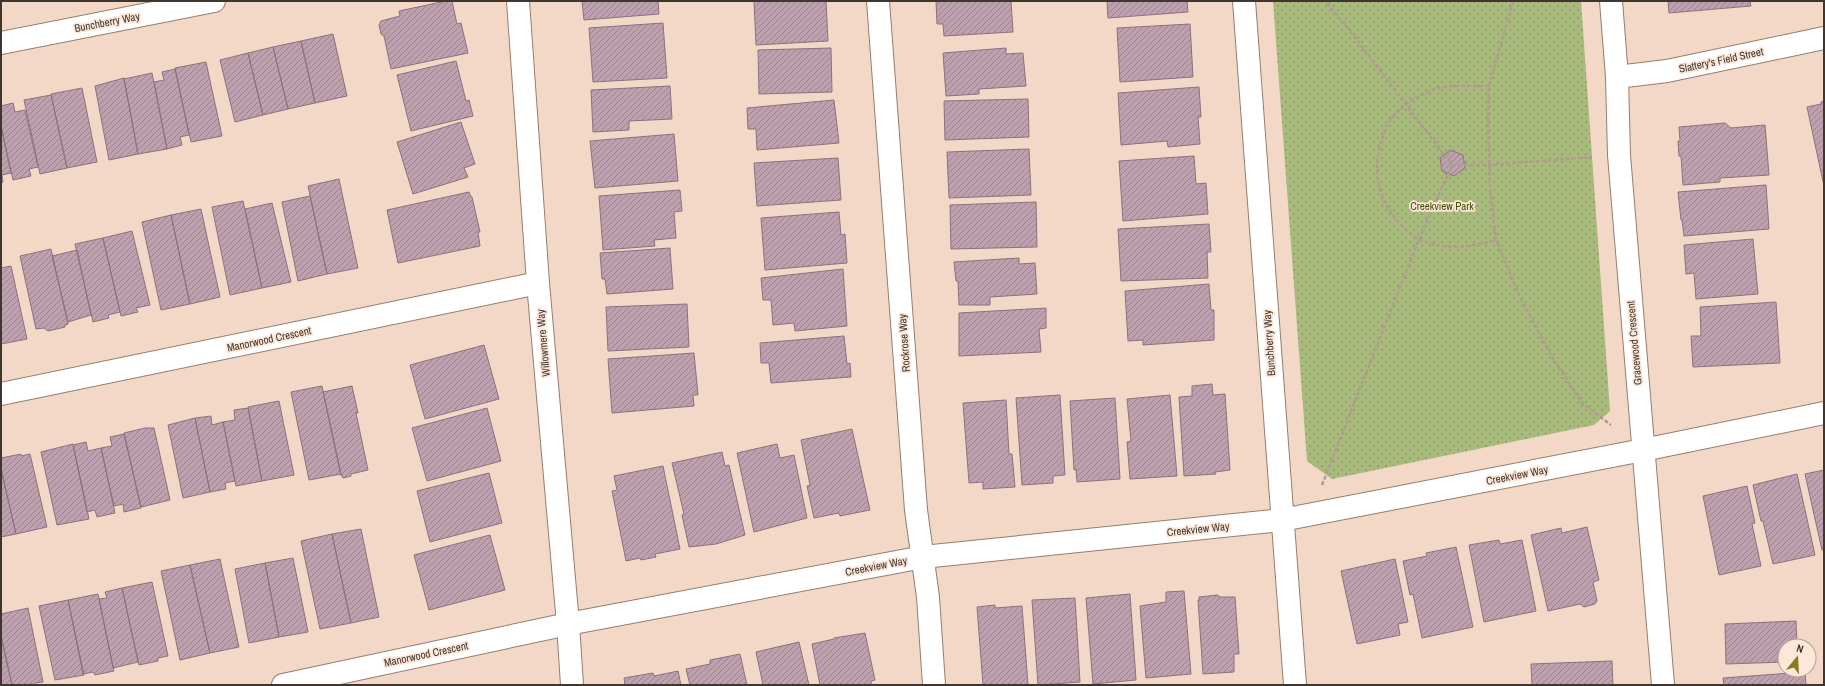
<svg xmlns="http://www.w3.org/2000/svg" width="1825" height="686" viewBox="0 0 1825 686" font-family="'Archivo Narrow',sans-serif">
<defs>
<pattern id="park-dots" width="8" height="8" patternUnits="userSpaceOnUse"><rect width="8" height="8" fill="#a8bb7d"/><path d="M2 2h.1M6 6h.1" fill="none" stroke="#8a9967" stroke-width="1.8" stroke-linecap="round"/></pattern>
<pattern id="building-hatch" width="6" height="6" patternUnits="userSpaceOnUse"><rect width="6" height="6" fill="#bea1ae"/><path d="M-1 1l2-2M0 6l6-6M5 7l2-2" fill="none" stroke="#9c848e"/></pattern>
</defs>
<rect width="100%" height="100%" fill="#f3d8c7"/>
<path fill="url(#park-dots)" d="M1273,1H1581L1610,411L1594,425L1332,479L1307,461Z"/>
<path fill="url(#building-hatch)" stroke="#8c717e" d="M446,1H452L457,24L461,23L468,53L391,69L384,36L381,34L379,25L381,21L400,16L399,11Z
M582,1H658L659,14L584,20Z
M754,1H826L828,41L756,45Z
M936,1H1011L1013,32L944,36L943,24H937Z
M1107,1H1187L1188,12L1108,18Z
M1668,1H1750L1751,6L1669,13Z
M663,23L667,78L593,82L589,28Z
M1190,24L1193,77L1120,82L1117,28Z
M333,34L347,96L315,103L301,41Z
M301,41L315,103L288,109L273,47Z
M273,47L288,109L263,115L248,53Z
M831,48L832,92L759,94L758,50Z
M1006,48V54L1023,53L1026,86L979,89V94L946,96L943,53Z
M248,53L263,115L235,122L220,60Z
M456,61L466,101L469,100L473,116L411,131L397,75Z
M206,62L222,136L191,142L175,68Z
M175,69L189,135L180,137L182,145L167,149L154,82L164,80L162,72Z
M152,73L167,149L138,154L124,79Z
M124,78L138,154L109,160L95,86Z
M670,86L672,119L629,121V130L593,132L591,90Z
M1199,87L1201,117H1198L1200,144L1168,147L1167,141L1121,145L1118,93Z
M82,88L97,162L67,168L51,94Z
M51,95L67,168L40,174L24,100Z
M1028,99L1029,137L945,140L944,101Z
M834,100L839,143L757,150L756,129H748L747,108Z
M1824,101V186L1807,107L1821,104V102Z
M13,103L15,112L25,110L38,167L29,169L31,176L13,180L1,126V106Z
M461,122L475,164L464,168L468,177L413,194L397,142Z
M1725,123L1731,128L1765,125L1769,175L1720,178V182L1683,185L1681,156H1679L1678,141H1680L1679,127Z
M1,126L11,173L2,175L3,182L1,183Z
M674,134L678,181L595,188L590,141Z
M1029,149L1031,195L949,198L947,152Z
M1450,150L1463,155L1465,168L1454,176L1442,171L1440,158Z
M1194,156L1196,184L1206,183L1208,214L1123,221L1119,161Z
M838,158L841,200L757,206L754,163Z
M339,179L358,268L327,274L308,186Z
M1766,185L1769,229L1684,236L1682,220H1681L1678,192Z
M680,190L682,211L674,212L676,238L654,240L655,246L603,250L599,196Z
M469,192L471,197H472L480,232H478L480,246L398,263L387,210Z
M310,196L327,274L298,281L282,202Z
M243,201L262,288L230,295L212,207Z
M1036,202L1037,247L951,249L950,205Z
M272,203L291,282L262,288L245,209Z
M201,209L220,297L190,304L171,215Z
M839,212L841,235L845,234L847,263L765,270L761,218Z
M171,215L190,304L161,310L142,222Z
M1209,224L1211,252H1207L1208,278L1121,281L1118,229Z
M132,231L150,305L136,308L138,312L121,316L103,238Z
M103,238L120,312L108,315L109,318L93,322L75,244Z
M1753,239L1758,294L1696,299L1694,273L1686,274L1684,245Z
M670,248L673,289L607,294L605,279H602L600,253Z
M51,249L68,324L65,325V327L48,331L44,328L36,329L20,256Z
M77,250L91,315L68,322L52,256Z
M1019,258V264L1035,263L1037,294L990,297V305H959L958,281H956L954,262Z
M11,266L27,339L1,344V268Z
M843,269L847,326L795,331L794,323L773,325L771,300H763L761,278Z
M1209,284L1211,310H1214V340L1143,345V340L1128,341L1125,291Z
M1776,302L1780,363L1693,367L1691,336H1701L1700,307Z
M687,304L689,347L608,351L606,307Z
M1046,308V328L1039,329L1041,352L959,356V313Z
M844,336L847,364L850,363L851,377L771,383L769,363H761L760,343Z
M484,345L499,399L425,419L410,365Z
M694,353L698,395H693L694,406L612,413L608,359Z
M1212,384L1213,395L1225,394L1230,470L1215,472L1216,474L1184,476L1179,397L1192,396V386Z
M322,386L341,474L309,480L291,392Z
M352,386L358,413H356L368,470L351,474V476L343,478L342,475L341,476L323,392Z
M1060,395L1065,475L1053,476V483L1022,485L1016,398Z
M1170,395L1177,476L1130,479L1127,442L1131,441L1127,399Z
M1115,398L1120,479L1077,482L1076,469L1074,470L1070,401Z
M1006,400L1009,454H1012L1015,487L983,489V482L969,483L963,403Z
M279,401L294,475L262,481L248,407Z
M248,408L262,481L236,486L223,422L235,420L234,410Z
M487,408L501,461L427,481L412,428Z
M211,416L212,425L223,422L235,481L225,483L226,489L210,492L195,418Z
M195,418L210,492L183,498L168,425Z
M145,428H154L170,500L141,507L124,433Z
M852,429L870,510L840,516L839,513L814,518L807,486L810,485L801,440Z
M124,434L141,508L124,512L123,504L114,506L101,448L112,446L110,437Z
M86,442L88,451L101,448L115,513L97,517L95,510L87,512L73,445Z
M73,444L89,519L57,525L41,452Z
M777,444L780,458L794,455L807,518L754,532L737,453Z
M722,452L725,466L729,465L745,535L716,544L689,547L682,515L684,514L672,463Z
M21,454V456L30,454L47,527L16,534L1,469V458Z
M663,466L680,549L655,554L656,557L641,560L640,558L626,561L612,491L617,490L614,476Z
M1,469L16,534L1,537Z
M1824,470V550H1822L1805,474Z
M489,473L502,523L430,542L417,491Z
M1797,474L1815,555L1773,564L1763,521H1761L1753,485Z
M1747,486L1755,523L1752,524L1761,566L1719,575L1703,496Z
M1587,527L1599,580L1593,582L1597,601L1595,604L1584,607L1580,604L1548,611L1531,535L1561,528L1562,533Z
M361,529L379,617L351,623L332,534Z
M332,534L351,623L320,629L301,541Z
M490,535L505,590L429,610L414,555Z
M1499,540L1500,544L1522,540L1536,611L1484,622L1469,545Z
M1456,547L1473,627L1422,638L1413,594L1410,595L1403,561L1427,556L1426,553Z
M293,558L308,632L279,637L265,563Z
M220,559L239,647L210,653L190,565Z
M1395,559L1408,622L1398,624L1400,635L1357,644L1341,571Z
M265,563L279,637L249,643L235,569Z
M190,565L210,653L180,660L161,571Z
M152,582L168,656L158,658V661L139,665L122,588Z
M122,588L138,662L113,668L99,599L107,598L105,592Z
M1184,591L1191,674L1146,678L1140,606L1166,602V592Z
M98,594L114,671L95,675L93,672L83,674L68,600Z
M1130,594L1136,680L1093,684L1086,598Z
M1218,595L1219,597H1235L1239,654H1234V672L1203,674L1198,600H1199V597Z
M1075,598L1080,682L1038,685L1032,600Z
M68,600L84,675L55,680L39,606Z
M995,605V608L1022,606L1028,685H983L977,607Z
M28,608L43,682L35,683L36,685H12L1,636V614Z
M1796,621L1797,646H1785V662L1726,664L1725,624Z
M865,633L875,680L871,681V685H820L812,644L834,639V638Z
M1,636L12,685H1Z
M799,642L809,685H763L756,652Z
M740,654L747,685H690L686,669L710,664V660Z
M1612,661L1613,685H1532L1531,664Z
M678,671L681,685H625L624,678L653,673L654,676Z
M1805,672L1806,685H1724L1723,678Z"/>
<g fill="none" stroke-linecap="round" stroke-linejoin="round">
<g stroke="#967d6e" stroke-width="24">
<path id="minor" d="M518,1L538,283L568,624L572,685
M878,1L916,510L928,597L934,685
M1244,1L1295,685
M1611,1L1617,77L1619,155L1663,685
M1,43L214,1
M1617,77L1667,71L1824,38
M1,394L538,283
M283,685L568,624L923,557L1282,520L1643,450L1824,413"/>
</g>
<path stroke="#b09b8e" stroke-width="2.5" stroke-dasharray="4 2" stroke-linecap="butt" d="M1513,1L1489,86L1488,125L1490,188L1496,240L1520,297L1551,355L1582,403L1611,425
M1489,86C1471,86 1449,84 1432,90C1415,97 1397,109 1387,125C1385,129 1384,135 1382,139C1378,152 1375,167 1378,181C1381,203 1399,228 1419,239C1442,251 1473,247 1496,240
M1452,165H1489L1592,157
M1322,485L1419,239L1452,165L1347,27L1325,1"/>
<use href="#minor" stroke="#fff" stroke-width="22"/>
</g>
<g text-anchor="middle" dominant-baseline="central" stroke-width="3.5" stroke-linejoin="round" paint-order="stroke">
<g font-size="11" fill="#41362f" stroke="#fde7d9">
<text transform="translate(107 22) rotate(-11)">Bunchberry Way</text>
<text transform="translate(1721 60) rotate(-12)">Slattery's Field Street</text>
<text transform="translate(269 339) rotate(-12)">Manorwood Crescent</text>
<text transform="translate(543 343) rotate(-95)">Willowmere Way</text>
<text transform="translate(904 343) rotate(-94)">Rockrose Way</text>
<text transform="translate(1269 343) rotate(-94)">Bunchberry Way</text>
<text transform="translate(1634 343) rotate(-95)">Gracewood Crescent</text>
<text transform="translate(1517 475) rotate(-11)">Creekview Way</text>
<text transform="translate(1198 529) rotate(-6)">Creekview Way</text>
<text transform="translate(876 566) rotate(-11)">Creekview Way</text>
<text transform="translate(426 654) rotate(-12)">Manorwood Crescent</text>
</g>
<g font-size="11" fill="#405007" stroke="#fde7d9">
<text x="1442" y="206">Creekview Park</text>
</g>
</g>
<rect width="1825" height="686" fill="none" stroke="#41362f" stroke-width="4"/>
<g transform="translate(1797 658) rotate(18)"><circle r="19" fill="#fde7d9" stroke="#b2a095"/>
<path d="M0-3L7 15L0 10L-7 15Z" fill="#8a7a1f"/>
<text y="-6" font-size="11" font-weight="bold" text-anchor="middle" fill="#41362f">N</text>
</g>
</svg>
